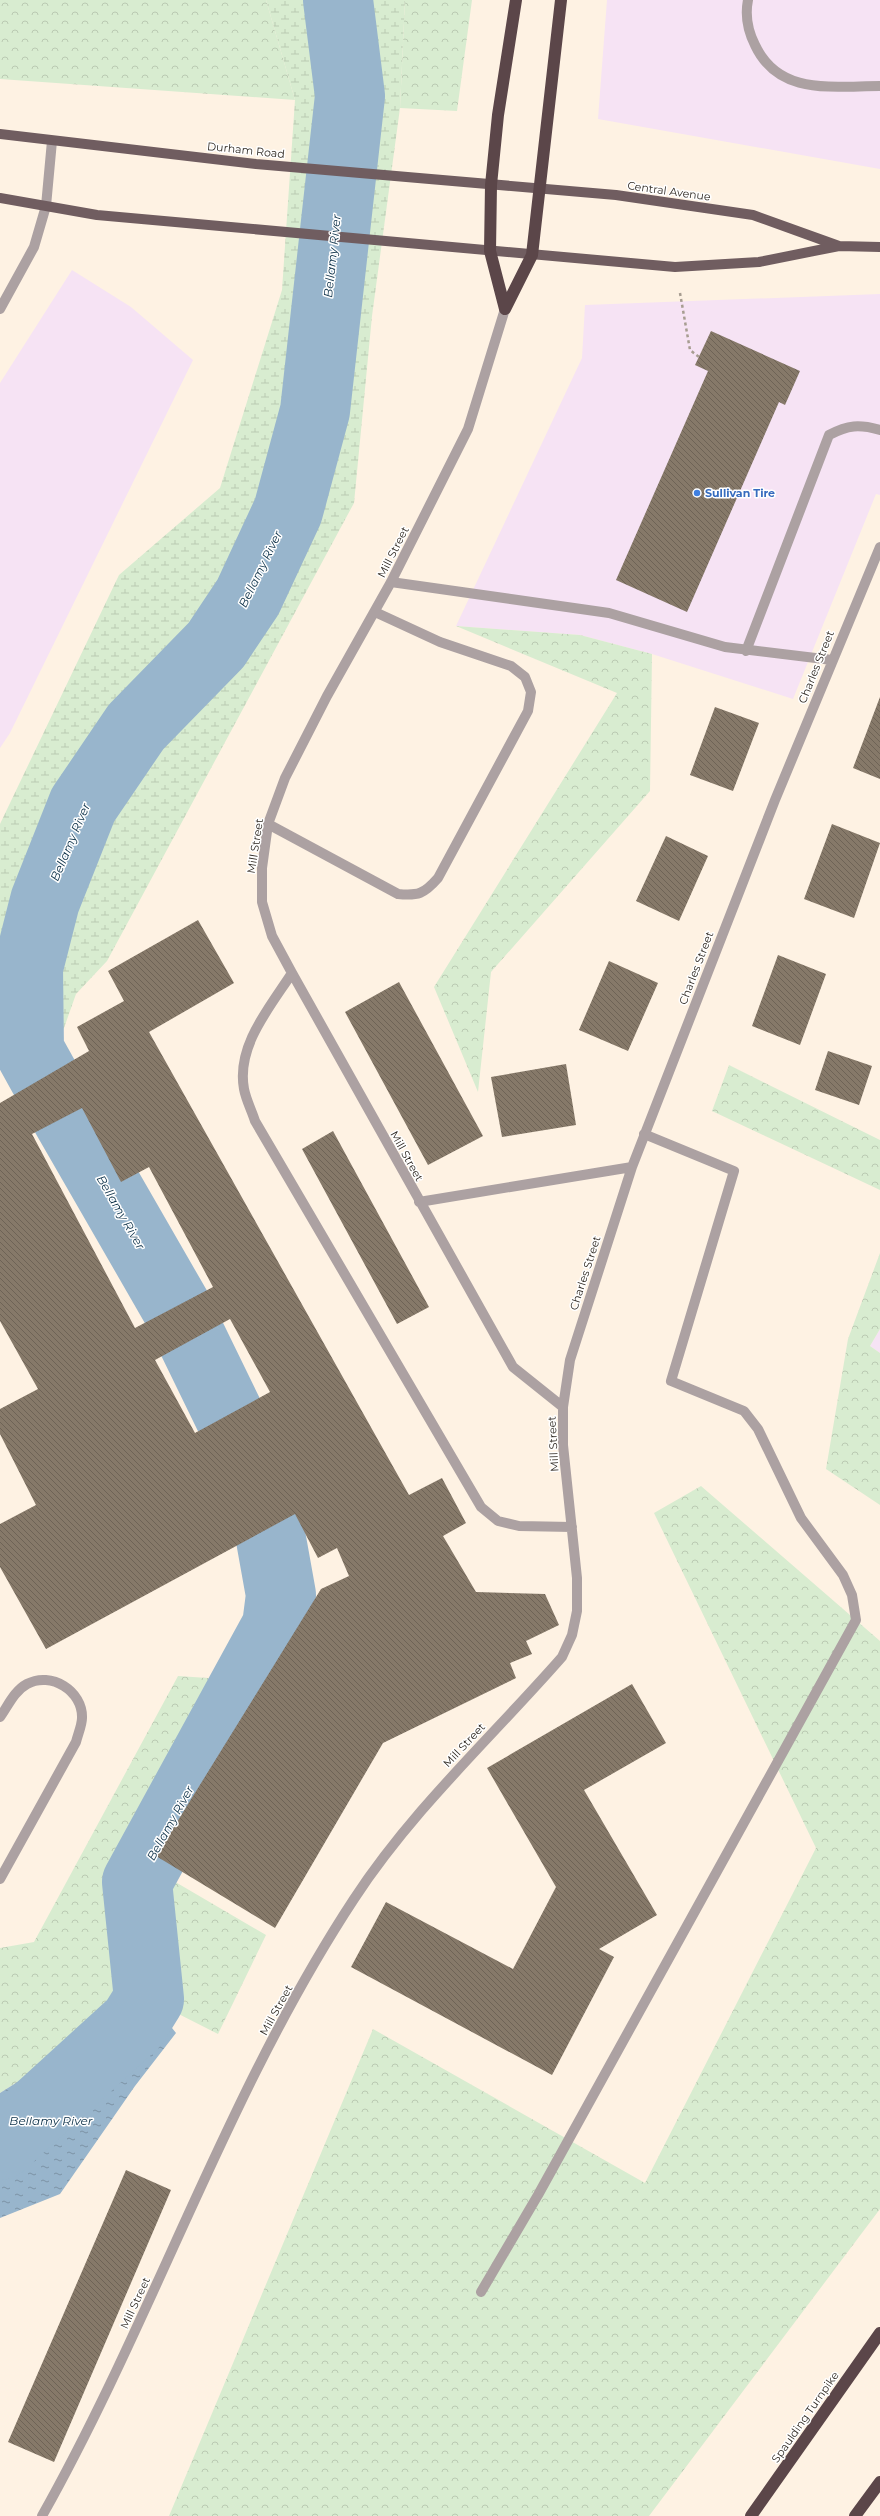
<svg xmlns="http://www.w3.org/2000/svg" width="880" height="2516" viewBox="0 0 880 2516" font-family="Montserrat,sans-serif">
<defs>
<pattern id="forest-crowns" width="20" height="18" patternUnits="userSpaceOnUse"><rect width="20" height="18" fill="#d8ecd0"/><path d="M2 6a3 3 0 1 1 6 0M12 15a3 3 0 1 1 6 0" fill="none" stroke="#bacab2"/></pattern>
<pattern id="wetland-marsh" width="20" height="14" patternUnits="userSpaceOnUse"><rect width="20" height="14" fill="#d8ecd0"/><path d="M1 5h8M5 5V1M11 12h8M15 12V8" fill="none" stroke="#bacab2"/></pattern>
<pattern id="water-ripples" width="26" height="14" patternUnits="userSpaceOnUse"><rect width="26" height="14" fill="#98b5cc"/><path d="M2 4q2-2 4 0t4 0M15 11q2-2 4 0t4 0" fill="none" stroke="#7c93a5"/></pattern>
<pattern id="building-back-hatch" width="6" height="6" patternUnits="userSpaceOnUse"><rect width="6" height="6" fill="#867969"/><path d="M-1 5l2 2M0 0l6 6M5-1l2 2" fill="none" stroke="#6e6356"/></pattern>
</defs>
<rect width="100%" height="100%" fill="#fef2e3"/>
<path fill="#f6e3f4" d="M607,0H880V169L598,119Z
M72,270L131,307L193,360L10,733L0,748V383Z
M880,294V495L876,494L793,699L652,654L580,635L456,626L582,358L585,305Z
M880,1329V1353L870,1346Z"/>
<path fill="url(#forest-crowns)" d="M0,0H266L295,100L0,79Z
M405,0H472L457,111L400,108Z
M456,626L580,635L652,654L650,791L491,972L478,1092L434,987L617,693Z
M729,1065L880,1140V1190L712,1111Z
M880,1253V1329L870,1346L880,1353V1505L826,1469L848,1339Z
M701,1486L880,1641V2209L649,2516H169L373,2029L645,2183L816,1848L654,1513Z
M178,1676L252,1681L143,1863L266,1935L218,2034L149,1999L0,2093V1948L34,1942Z"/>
<path fill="url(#wetland-marsh)" d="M266,0H405L400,108L372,316L354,503L107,961L76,994L59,1042L0,1059V824L119,575L220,488L282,290L295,100Z"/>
<path fill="url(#water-ripples)" d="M149,1999L176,2033L135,2086L60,2194L0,2218V2093Z"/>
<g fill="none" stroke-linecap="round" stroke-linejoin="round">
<path stroke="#98b5cc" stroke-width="70" d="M44,1077L29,1050L28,968L45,901L83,805L136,727L216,645L248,597L288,511L315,411L350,96L338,0
M66,1116L176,1307
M192,1339L229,1415
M0,2145L134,2023L149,1999L137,1882L277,1626L281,1595L269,1528"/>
</g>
<path fill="url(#building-back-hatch)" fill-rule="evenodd" d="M711,331L800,371L785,405L779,402L687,612L616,580L708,371L695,365Z
M880,697V779L853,768Z
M715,707L759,723L733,791L690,775Z
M832,824L880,843L854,918L804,899Z
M666,836L708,856L679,921L636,901Z
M198,920L234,983L149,1032L409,1495L442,1478L466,1523L443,1536L476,1592L545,1594L559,1625L526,1641L532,1654L510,1663L516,1678L383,1743L275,1928L156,1856L321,1589L349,1576L337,1548L318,1558L295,1514L46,1649L0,1567V1524L36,1505L0,1434V1409L38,1389L0,1321V1103L89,1051L77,1027L124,1001L108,971ZM82,1108L121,1182L149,1167L213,1287L135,1328L32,1134ZM230,1319L270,1392L195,1433L155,1360Z
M778,955L826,974L800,1045L752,1026Z
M609,961L658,983L628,1051L579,1030Z
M399,982L483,1136L428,1165L345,1012Z
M828,1051L872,1066L859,1105L815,1090Z
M566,1064L576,1125L502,1137L491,1077Z
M333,1131L429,1307L397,1324L302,1149Z
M632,1684L666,1743L584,1790L657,1915L599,1949L614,1957L552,2075L351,1967L386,1902L513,1969L556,1887L487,1768Z
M126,2170L171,2190L54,2462L8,2442Z"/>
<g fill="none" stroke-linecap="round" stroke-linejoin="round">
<path stroke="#a79d91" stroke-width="2.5" stroke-dasharray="3 3" stroke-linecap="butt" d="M680,293L690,350L699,357"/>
<path stroke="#aca1a2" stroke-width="10" d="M748,0C745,15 748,31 755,45C779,96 832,86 880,86
M0,309L34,247L46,206L52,141
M391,582L609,613L725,647L832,660
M746,651L829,435C848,425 859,424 880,430
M268,824L398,894C418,896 424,894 438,878L528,711L531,692L525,677L511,666L440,642L375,612
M292,973C270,1007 236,1046 244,1089C246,1100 252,1111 255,1121L481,1507L498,1521L519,1526L572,1527
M419,1202L632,1167
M563,1407L570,1360L632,1167L775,800L880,547
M0,1717C8,1706 14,1691 27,1684C51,1671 83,1691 82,1718C82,1725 78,1734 76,1742L0,1879
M481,2292L538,2195L856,1620L852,1595L843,1575L801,1518L758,1429L744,1411L671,1381L734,1171L644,1134
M42,2516C155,2315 227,2092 354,1899C413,1809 492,1737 562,1657L572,1635L577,1611V1578L563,1445V1407L513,1367L292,973L272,936L262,902V868L268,824L285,778L327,696L391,582L468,429L505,309"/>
<path stroke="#705d60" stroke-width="10" d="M0,134L256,164L616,195L753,215L839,246
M0,198L97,215L675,267L759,262L839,246L880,247"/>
<path stroke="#5b4649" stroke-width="12" d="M505,309L532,255L561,0
M505,309L490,251L491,185L498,115L516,0
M751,2516L880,2333
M855,2516L880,2482"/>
</g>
<circle fill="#3f7fe0" stroke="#fff" stroke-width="1.5" cx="697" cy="493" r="4"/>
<g text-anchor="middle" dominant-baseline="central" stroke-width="3" stroke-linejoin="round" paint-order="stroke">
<g font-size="11" fill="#2e2821" stroke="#fff">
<text transform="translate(246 150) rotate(6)">Durham Road</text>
<text transform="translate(669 191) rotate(8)">Central Avenue</text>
<text transform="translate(393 552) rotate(-63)">Mill Street</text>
<text transform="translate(816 667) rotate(-68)">Charles Street</text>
<text transform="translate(255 846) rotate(-81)">Mill Street</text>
<text transform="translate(696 968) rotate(-69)">Charles Street</text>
<text transform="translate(407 1156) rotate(61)">Mill Street</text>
<text transform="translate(585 1273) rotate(-72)">Charles Street</text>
<text transform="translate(553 1444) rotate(-93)">Mill Street</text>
<text transform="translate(464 1745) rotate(-47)">Mill Street</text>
<text transform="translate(276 2010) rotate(-61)">Mill Street</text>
<text transform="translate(135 2303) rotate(-65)">Mill Street</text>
<text transform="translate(805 2417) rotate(-55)">Spaulding Turnpike</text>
</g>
<g font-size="11" font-weight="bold" fill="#366cbe" stroke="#fff" text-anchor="start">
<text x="705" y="493">Sullivan Tire</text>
</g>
<g font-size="12" font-style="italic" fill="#0a2f47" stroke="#fff">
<text transform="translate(332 256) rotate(-84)">Bellamy River</text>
<text transform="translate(260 569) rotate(-64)">Bellamy River</text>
<text transform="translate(70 842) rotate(-67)">Bellamy River</text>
<text transform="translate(121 1212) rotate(60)">Bellamy River</text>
<text transform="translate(170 1823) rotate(-61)">Bellamy River</text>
<text x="51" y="2120">Bellamy River</text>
</g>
</g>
</svg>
